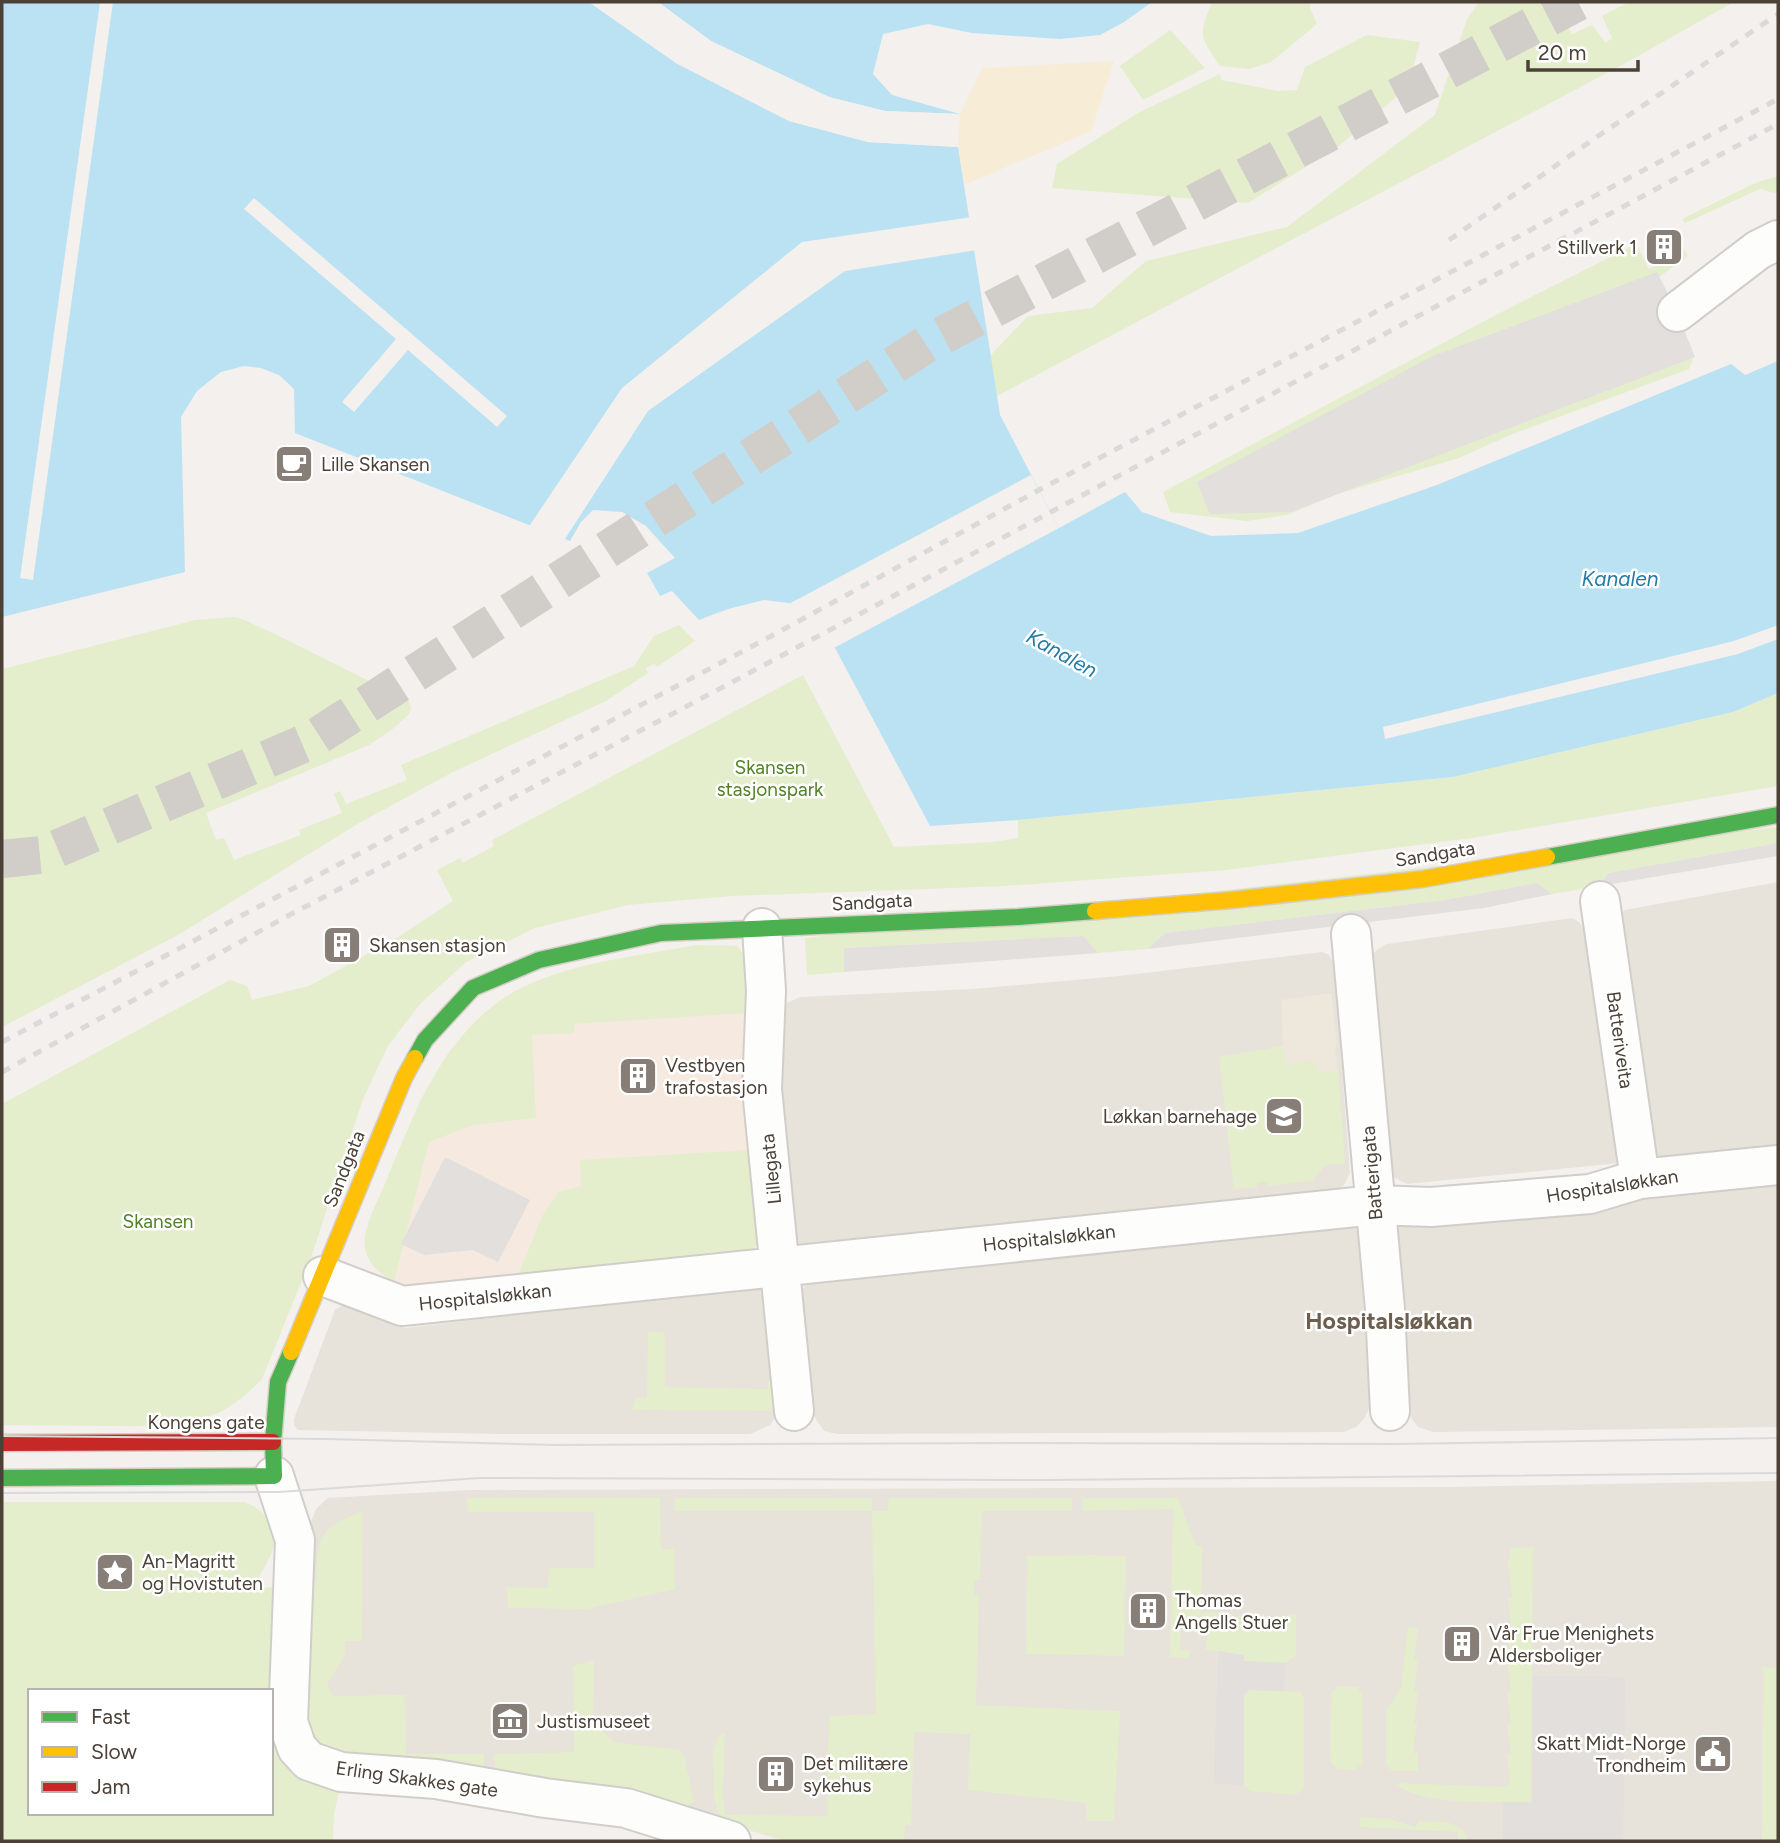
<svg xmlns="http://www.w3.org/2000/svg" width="1780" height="1843" viewBox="0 0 1780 1843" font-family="Figtree,sans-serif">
<rect width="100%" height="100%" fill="#f3f0ed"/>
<path fill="#e7e2da" d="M1778,882V1147L1655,1160L1618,916L1625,910Z
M1573,918L1580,923L1588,935L1620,1163L1407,1184L1395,1178L1387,1166L1372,955L1378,949L1387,944Z
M1322,952L1329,955L1334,964L1350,1173L1344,1185L1331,1192L801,1244L795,1241L775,1089L782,1012L787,1003L800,997L973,989L1119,976Z
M1778,1182V1427L1433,1432L1418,1427L1412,1419L1407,1407L1397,1232L1400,1224Z
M1350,1224L1357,1229L1359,1236L1370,1406L1364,1419L1356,1427L1344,1432L837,1434L824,1431L812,1413L800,1296L805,1285L815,1278Z
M761,1286L766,1290L780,1409L770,1425L750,1434H503L298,1430L294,1426V1419L335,1310L343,1305L351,1303L360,1307L405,1328Z
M1778,1481V1841H786L594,1784L355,1762L305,1672L311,1522L316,1509L328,1498L469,1490L1445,1487Z"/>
<path fill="#f6eae0" d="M744,952L757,1245L416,1287L394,1282L375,1270L368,1257L364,1244L370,1220L420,1100L447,1054L475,1024L505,997Z"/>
<path fill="#eee7dc" d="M1331,993L1337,1041L1335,1052L1338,1070L1345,1163L1325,1165L1312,1181L1268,1186L1267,1181L1257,1183V1187L1234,1189L1219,1057L1283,1046L1281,1000Z"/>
<path fill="#e4eecc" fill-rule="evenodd" d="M1212,2H1311L1310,8L1317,24L1271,62L1249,69L1220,66C1200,36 1198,36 1212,2Z
M1479,2H1553L1572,34L1592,25L1606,43L1612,38L1602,16L1629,2H1734L1622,65L997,396L990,356L1028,316L1092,308L1146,261L1287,227L1435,115L1467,19Z
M1170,30L1205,68L1143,100L1120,66Z
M1367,35L1420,42L1408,87L1339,146L1248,203L1052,188L1057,164L1138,113L1220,74L1221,80L1278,91L1297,90L1305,67Z
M1778,176V194L1760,189L1685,223L1682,219L1755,183Z
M1636,244L1649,269L1685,250L1688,256L1655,280L1689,353L1693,359L1689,369L1510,435L1459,458L1337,494L1287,515L1247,521L1170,512L1163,492L1490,318Z
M234,617L242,619L275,634L409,701L411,707L409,714L394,728L369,745L206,813L216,840L224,838L234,860L301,835L299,830L342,813L334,794L340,791L346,804L407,780L401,765L634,666L654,636L679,625L695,641L657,667L654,664L646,668L648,673L606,701L453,772L359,823L178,935L2,1027V669L196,620Z
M803,675L894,847L994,842L1018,838V820L1453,777L1733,712L1778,693V786L1471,838L1226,870L1005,886L732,896L628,905L535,928L466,962L420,1004L388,1046L363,1099L311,1258L262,1379C249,1392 236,1404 220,1412C184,1429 142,1426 104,1426C70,1426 36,1425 2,1425V1104L230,980L247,986L252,1000L309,986L395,939L453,901L437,870L460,858L463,863L494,846L492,840Z
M1778,827V843L1608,873L1600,886L1552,894L1537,883L1445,900L1166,933L1148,949L1098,953L1083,936L845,948L844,972L807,975L805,938Z
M696,945L737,946C753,962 748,992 749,1013L574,1024V1033L532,1035L536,1118L473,1125L429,1142L394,1282C380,1273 367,1264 365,1246C363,1227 377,1203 384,1186C413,1117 440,1039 507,996C560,963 635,957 696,945Z
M1283,1046L1285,1065L1315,1060L1318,1073L1338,1070L1345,1163L1325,1165L1312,1181L1268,1186L1267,1181L1257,1183V1187L1234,1189L1219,1057Z
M755,1145L759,1237L753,1252L517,1278L542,1216L558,1192L581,1186L580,1160L747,1150Z
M648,1332L665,1333V1387L768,1389V1381H772V1411L633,1410L634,1402L638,1398L647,1397Z
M467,1498H660L661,1549H675V1589L587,1609L508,1608L507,1587L548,1588L549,1568H594V1512H467Z
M675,1498H872V1511H888L889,1498H1072V1511H982L980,1580H974V1595H979L976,1705L1120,1711L1114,1821H1087L1086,1803L968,1790L970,1734L914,1732L911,1825H905L904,1841H788L731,1825L720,1816L714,1798L713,1753L718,1737L725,1732L723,1794L725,1815L827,1816L829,1716L876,1714L872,1511H675Z
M1083,1498H1178L1195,1545L1202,1546L1201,1612L1233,1613L1234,1617L1264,1614L1265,1618L1296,1614V1656L1285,1663L1244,1661V1655L1206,1650L1208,1626L1181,1625L1180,1649L1191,1651L1188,1658L1170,1657L1173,1509L1082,1511Z
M2,1502H244C262,1508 275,1523 274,1544C273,1556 258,1576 254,1589L316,1583C318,1536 317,1529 363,1511L362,1641H345V1655L327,1684L333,1696L405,1695L406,1754H484V1769L347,1758L334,1814L333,1841H2ZM30,1691H271V1813H30Z
M1533,1547L1531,1802C1500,1802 1414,1806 1396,1783L1505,1787L1510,1784L1507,1754H1511L1507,1724L1511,1723L1507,1692L1511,1691L1507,1659H1511L1507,1629L1511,1628L1508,1598L1512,1597L1508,1564L1511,1548Z
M1098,1555L1099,1556H1126L1124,1656L1026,1654L1027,1556Z
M1408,1627L1418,1628L1414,1658L1418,1659L1414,1690L1418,1691L1414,1722L1417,1723L1413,1753H1418V1771H1392L1386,1765V1711L1401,1688Z
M594,1660L593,1720L600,1721L603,1732L614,1742L680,1750L684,1756L694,1800L683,1812L594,1784L498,1774L494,1764V1754L574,1752L573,1666Z
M1763,1667L1778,1668V1841H1762Z
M1339,1686L1357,1687L1363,1695V1763L1354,1770L1337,1769L1330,1761L1331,1693Z
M1250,1690L1300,1692L1304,1698V1788L1296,1795L1251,1791L1244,1785V1693Z
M1360,1817L1389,1819L1416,1827L1419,1821C1440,1822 1461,1818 1468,1841H1458V1832L1360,1827Z"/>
<path fill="#f7edd7" d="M1114,61L1091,131L964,185L958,147L960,114L982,68Z"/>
<path fill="#e2dfdc" d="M1657,272L1677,312L1695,357L1291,512L1210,514L1197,482L1433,356Z
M1778,843V856L1600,886L1608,873Z
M1537,883L1552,894L1484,908L1148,949L1165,933L1445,900Z
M1083,936L1098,953L844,972V948Z
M445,1157L530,1200L498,1262L473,1250L424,1255L401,1244Z
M1218,1651L1244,1655V1661L1285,1663L1284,1691L1250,1690L1244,1694V1785L1214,1783Z
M1533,1676L1625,1677L1623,1841H1503V1802H1531L1532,1825Z"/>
<path fill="#bbe2f3" d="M2,2H589L676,63L789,121L868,142L958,147L1000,415L1059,528L1125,492L1142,512L1211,536L1298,533L1437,485L1731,364L1745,375L1778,361V693L1733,712L1453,777L1018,820L930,826L835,648L789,603L764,600L728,609L699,620L672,591L660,596L647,573L675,558L646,526L622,512L593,510L581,522L570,541L295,433L294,389L279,375L261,368L244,366L221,372L197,391L181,417L185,572L2,617Z
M658,2H1152L1124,22L1100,35L1060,39L972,33L928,24L883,34L873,74L892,95L960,114L885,111L829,97L711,41Z"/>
<path fill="#f3f0ed" d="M100,2H113L33,580L20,578Z
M589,2H595L678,60L790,118L868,138L958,144V147L868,142L789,121L676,63Z
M654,2H658L711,41L829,97L885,111L960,114V117L884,114L828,100L709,44Z
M254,198L507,416L497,427L408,350L354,412L342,402L396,339L244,209Z
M972,217L977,250L845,271L648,411L563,542L528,528L622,388L802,242Z
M1031,475L1059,528L832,649L785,606Z
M1778,625V639L1738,654L1385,739L1383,727L1734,641Z"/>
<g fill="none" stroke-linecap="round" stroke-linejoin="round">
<path stroke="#d1cdc9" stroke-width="38" stroke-dasharray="38 19" stroke-linecap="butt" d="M2,859L42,855L310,741L928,343L1578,2"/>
<g stroke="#d1ceca" stroke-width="42">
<path id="street" d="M1677,312L1758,250L1778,240
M1600,901L1640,1179
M762,928L766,991L762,1089L794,1411
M1351,934L1385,1309L1390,1411
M323,1276L402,1306L1375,1205L1431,1207L1590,1194L1640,1179L1778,1165
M274,1476L295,1540L288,1722L297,1748L309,1761L341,1772L436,1779L545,1798L626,1808L731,1841"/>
</g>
<g stroke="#d4cec5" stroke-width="19">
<path id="fast" d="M1547,857L1778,815
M415,1058L425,1040L473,988L539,960L661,933L1018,917L1095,911
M2,1478L274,1476L273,1442L278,1382L291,1352"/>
</g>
<g stroke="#d4cec5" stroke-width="19">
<path id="slow" d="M1095,911L1232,900L1423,879L1547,857
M291,1352L404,1078L415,1058"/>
</g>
<g stroke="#d4cec5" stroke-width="19">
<path id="jam" d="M2,1443L273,1442"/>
</g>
<use href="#street" stroke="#fdfdfc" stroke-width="38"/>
<use href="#fast" stroke="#4caf50" stroke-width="16"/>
<use href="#slow" stroke="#ffc107" stroke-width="16"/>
<use href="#jam" stroke="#c62828" stroke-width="16"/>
<path stroke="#dadad9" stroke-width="2" d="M2,1436L327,1439L554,1445L1024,1443L1395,1444L1778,1438
M2,1493L279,1492L479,1478L1049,1480L1778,1473"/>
<path stroke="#dadad9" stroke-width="5" stroke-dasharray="9 9" stroke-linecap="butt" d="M1449,240L1601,134L1778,14
M2,1042L764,640L1039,490L1778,99
M2,1072L284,918L676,712L1778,124"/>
</g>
<defs>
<g id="building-square" transform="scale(2.0125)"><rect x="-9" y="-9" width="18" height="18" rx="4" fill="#867e77" stroke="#fff"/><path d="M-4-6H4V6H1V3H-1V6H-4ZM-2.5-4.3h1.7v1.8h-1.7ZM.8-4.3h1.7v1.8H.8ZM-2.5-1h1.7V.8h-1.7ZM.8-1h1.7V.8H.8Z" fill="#fff"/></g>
<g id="cafe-square" transform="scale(2.0125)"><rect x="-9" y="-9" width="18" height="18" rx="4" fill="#867e77" stroke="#fff"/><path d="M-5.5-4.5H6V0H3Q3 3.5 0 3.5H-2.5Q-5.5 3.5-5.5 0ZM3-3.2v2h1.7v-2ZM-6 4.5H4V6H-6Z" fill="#fff"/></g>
<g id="school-square" transform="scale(2.0125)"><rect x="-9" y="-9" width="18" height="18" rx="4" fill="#867e77" stroke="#fff"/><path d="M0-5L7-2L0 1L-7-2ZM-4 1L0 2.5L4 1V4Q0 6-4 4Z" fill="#fff"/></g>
<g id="sight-square" transform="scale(2.0125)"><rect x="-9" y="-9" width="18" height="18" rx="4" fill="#867e77" stroke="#fff"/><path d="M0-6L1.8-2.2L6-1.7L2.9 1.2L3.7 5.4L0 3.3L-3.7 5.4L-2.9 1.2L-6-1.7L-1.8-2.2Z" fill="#fff"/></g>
<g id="museum-square" transform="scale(2.0125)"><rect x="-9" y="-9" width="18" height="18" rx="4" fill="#867e77" stroke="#fff"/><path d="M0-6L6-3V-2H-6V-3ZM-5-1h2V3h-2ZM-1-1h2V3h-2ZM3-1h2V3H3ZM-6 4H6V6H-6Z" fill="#fff"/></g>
<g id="civic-square" transform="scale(2.0125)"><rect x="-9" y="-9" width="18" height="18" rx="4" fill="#867e77" stroke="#fff"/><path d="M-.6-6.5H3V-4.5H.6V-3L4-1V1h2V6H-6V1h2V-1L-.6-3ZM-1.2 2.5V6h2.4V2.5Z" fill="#fff"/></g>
</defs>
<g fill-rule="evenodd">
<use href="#building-square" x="1664" y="247"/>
<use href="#cafe-square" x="294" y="464"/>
<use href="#building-square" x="342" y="945"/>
<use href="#building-square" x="638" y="1076"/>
<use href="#school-square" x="1284" y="1116"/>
<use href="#sight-square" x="115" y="1572"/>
<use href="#building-square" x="1148" y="1611"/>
<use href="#building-square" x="1462" y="1644"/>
<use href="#museum-square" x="510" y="1721"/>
<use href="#civic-square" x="1713" y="1754"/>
<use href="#building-square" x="776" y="1774"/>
</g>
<g text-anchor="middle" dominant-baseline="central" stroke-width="5" stroke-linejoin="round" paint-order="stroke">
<g font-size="19" fill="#4b4137" stroke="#fff" text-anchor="start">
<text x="1637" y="247" text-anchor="end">Stillverk 1</text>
<text x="321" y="464">Lille Skansen</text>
<text x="369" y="945">Skansen stasjon</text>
<text x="665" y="1065">Vestbyen<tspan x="665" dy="22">trafostasjon</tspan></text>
<text x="1257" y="1116" text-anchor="end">Løkkan barnehage</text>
<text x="142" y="1561">An-Magritt<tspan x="142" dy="22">og Hovistuten</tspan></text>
<text x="1175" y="1600">Thomas<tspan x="1175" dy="22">Angells Stuer</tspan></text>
<text x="1489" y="1633">Vår Frue Menighets<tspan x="1489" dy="22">Aldersboliger</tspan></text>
<text x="537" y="1721">Justismuseet</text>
<text x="1686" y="1743" text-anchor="end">Skatt Midt-Norge<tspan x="1686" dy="22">Trondheim</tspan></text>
<text x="803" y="1763">Det militære<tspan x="803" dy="22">sykehus</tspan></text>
</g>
<g font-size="19" fill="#518225" stroke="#fff">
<text x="770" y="767">Skansen<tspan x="770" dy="22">stasjonspark</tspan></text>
<text x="158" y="1221">Skansen</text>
</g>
<g font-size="19" fill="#4b4137" stroke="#fff">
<text transform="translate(1435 854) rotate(-9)">Sandgata</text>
<text transform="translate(872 902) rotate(-3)">Sandgata</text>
<text transform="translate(1620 1040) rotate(82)">Batteriveita</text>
<text transform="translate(344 1169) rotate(-68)">Sandgata</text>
<text transform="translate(771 1169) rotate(-96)">Lillegata</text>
<text transform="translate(1372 1173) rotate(-95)">Batterigata</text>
<text transform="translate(1612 1186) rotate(-9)">Hospitalsløkkan</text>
<text transform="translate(1049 1238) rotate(-6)">Hospitalsløkkan</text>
<text transform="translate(485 1297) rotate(-6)">Hospitalsløkkan</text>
<text x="206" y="1422">Kongens gate</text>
<text transform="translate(417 1779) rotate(8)">Erling Skakkes gate</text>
</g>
<g font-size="21" font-style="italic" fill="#257ba5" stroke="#fff">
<text x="1620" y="578">Kanalen</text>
<text transform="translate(1062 653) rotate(29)">Kanalen</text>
</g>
<g font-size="23" font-weight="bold" fill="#6e5e4e" stroke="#fff">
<text x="1389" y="1321">Hospitalsløkkan</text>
</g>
</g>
<rect width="1780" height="1843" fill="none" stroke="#4b4137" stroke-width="7"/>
<rect x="28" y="1689" width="245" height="126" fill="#ffffff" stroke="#b7b3af" stroke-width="2"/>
<rect x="42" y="1712" width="35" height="10" fill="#4caf50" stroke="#b7b3af" stroke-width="2"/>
<text x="91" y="1724" font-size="21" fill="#4b4137">Fast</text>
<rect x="42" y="1747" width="35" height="10" fill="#ffc107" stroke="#b7b3af" stroke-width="2"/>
<text x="91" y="1759" font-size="21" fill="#4b4137">Slow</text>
<rect x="42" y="1782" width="35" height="10" fill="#c62828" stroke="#b7b3af" stroke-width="2"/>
<text x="91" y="1794" font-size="21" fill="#4b4137">Jam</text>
<path d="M1528 60v10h110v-10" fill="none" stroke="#4b4137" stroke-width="3.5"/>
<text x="1538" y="60" font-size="21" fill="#4b4137" stroke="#ffffff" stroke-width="5" paint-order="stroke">20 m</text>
</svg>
